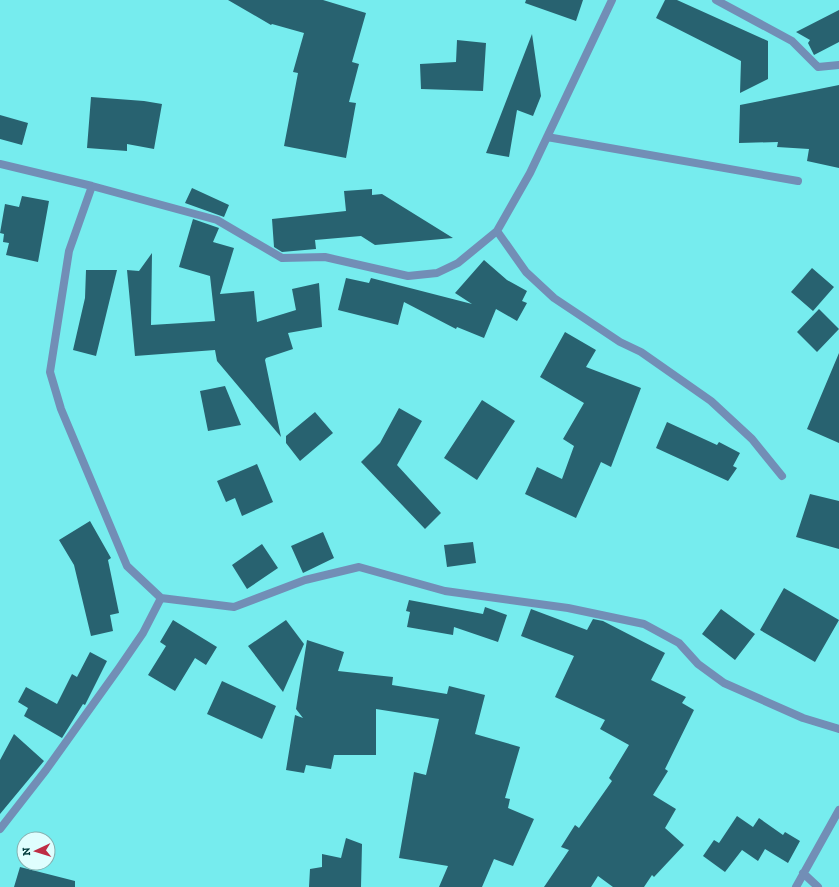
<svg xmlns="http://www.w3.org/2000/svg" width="839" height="887" viewBox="0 0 839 887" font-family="'Zilla Slab',serif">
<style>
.building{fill:#286270}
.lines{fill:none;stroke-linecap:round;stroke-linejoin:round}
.street{stroke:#728eb6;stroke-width:8}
</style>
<rect width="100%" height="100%" fill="#76ecee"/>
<path class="building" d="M228,0h95l43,13 -14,49 7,2 -10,38 7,1 -10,55 -62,-12 14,-73 -5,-1 11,-39 -32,-9 -1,1z
M526,0h57l-7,21 -51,-18z
M665,0h12l91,41v38l-28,14 1,-32 -85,-43z
M839,10v32l-25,13 -6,-12 2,-3 -14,-8z
M532,34l9,62 -8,20 -16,-6 -8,47 -23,-4z
M457,40l29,3 -3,48 -62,-2 -1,-25 36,-2z
M839,85v83l-32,-7 2,-12 -32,-2 1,-5 -39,1 1,-38z
M91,97l53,4 18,3 -8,45 -27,-5v7l-40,-3z
M0,115l28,8 -6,22 -22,-6z
M192,188l37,17 -5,12 -39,-14z
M372,189v6l10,-1 71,44 -78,7 -14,-9 -46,4 1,9 -34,3 -8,-5 -2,-28 74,-8 -2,-20z
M22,196l27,5 -11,61 -32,-7 3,-12 -6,-1 1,-8 -4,-1 5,-29 14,3z
M193,219l26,9 -6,14 21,6 -14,46 34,-3 3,31 39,-12 -4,-21 27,-6 3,44 -34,6 5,16 -27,9 -1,2 16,77 -64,-76 -2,-11 -80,6 -8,-86 12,1 13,-18 -1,72 64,-4 -5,-45 -31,-9z
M484,260l23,20 20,11 -5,10 5,2 -10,18 -21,-12 -12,29 -27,-11 -1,2 -52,-27 -6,23 -60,-15 8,-32 23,5 2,-5 101,26 -17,-11z
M812,268l22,19 -21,24 -22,-19z
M86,270h31l-21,86 -23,-6 12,-52z
M819,309l20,20 -22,23 -20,-20z
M565,332l31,18 -10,17 55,21 -30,79 -10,-5 -25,56 -51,-24 12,-27 25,12 12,-33 -11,-7 21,-36 -44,-26z
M839,353v90l-32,-14z
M225,386l16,39 -33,6 -8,-40z
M482,400l33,21 -38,59 -33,-22z
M399,408l23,13 -25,44 44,48 -16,16 -64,-67 19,-19z
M315,412l18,21 -33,28 -14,-18v-7z
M667,422l50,23 2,-3 21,11 -7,13 4,2 -9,13 -72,-33z
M257,464l16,38 -31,14 -7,-18 -9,4 -9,-21z
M810,494l29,7v48l-43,-12z
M90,521l21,37 -3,2 11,53 -9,2 3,16 -22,5 -17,-71 -15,-25z
M323,532l11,26 -31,15 -12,-27z
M473,542l3,21 -29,4 -3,-22z
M262,544l16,24 -31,21 -15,-24z
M784,588l55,32 -24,42 -55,-32z
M409,600l74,14 2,-7 22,8 -9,27 -44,-15 -1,8 -46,-8 3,-15 -4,-1z
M531,609l56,21 6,-11 10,2 62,32 -14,27 35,17 -4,6 12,7 -29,59 3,2 -15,24 23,14 -11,19 19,17 -30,32 -2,-2 -8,12h-31l-15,-11 -7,11h-47l25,-37 -8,-3 14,-22 4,3 33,-47 -3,-3 20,-33 -29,-16 5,-9 -50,-23 19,-41 -53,-20z
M721,609l34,25 -20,26 -33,-26z
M173,620l44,27 -11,18 -11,-7 -20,33 -27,-16 18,-29 -6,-4z
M286,620l18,24 -21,48 -35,-46z
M307,640l37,12 -6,19 55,6 -1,8 55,9 2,-8 36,9 -10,39 45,13 -15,51 5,1 -2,9 26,11 -21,47 -19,-7 -12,28h-43l9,-21 -49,-8 15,-86 12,3 13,-56 -63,-10v46h-42l-3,14 -25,-4 -2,8 -18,-3 9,-55 8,3 -7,-9z
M90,652l17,9 -22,44 -2,-1 -21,34 -38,-22 4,-8 -10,-6 8,-15 31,17 15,-30 5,3z
M222,681l54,25 -14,33 -55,-25z
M14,734l30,27 -44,53v-54z
M737,816l16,11 6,-9 24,17 2,-3 15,9 -12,22 -23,-14 -7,12 -16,-11 -17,22 -22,-16 11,-16 5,3z
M346,838l16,6 -1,43h-52l1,-18 12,-2v-13l19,4z
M20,867l55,14v6h-61z"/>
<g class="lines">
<path class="street" d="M716,0l76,41 26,26 21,-2
M547,137l251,44
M0,164l92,22 125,34 65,38 43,-1 83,19 29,-3 21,-10 39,-32 33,-58 82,-173
M92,186l-23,65 -19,121 11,37 66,157 34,32 73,9 71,-27 54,-13 86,24 123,17 76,16 35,19 19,21 26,19 79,35 36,11
M497,231l29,41 28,26 66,44 21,10 70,49 41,38 30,37
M0,829l46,-59 73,-102 24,-35 18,-35
M803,873l15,14
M796,887l43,-77"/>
</g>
<g transform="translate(36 851) rotate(266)"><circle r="19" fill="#dffefe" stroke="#86b0b0"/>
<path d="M0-3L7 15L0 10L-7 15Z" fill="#be2d45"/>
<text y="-6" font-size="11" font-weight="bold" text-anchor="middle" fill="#013b3c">N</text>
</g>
</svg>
